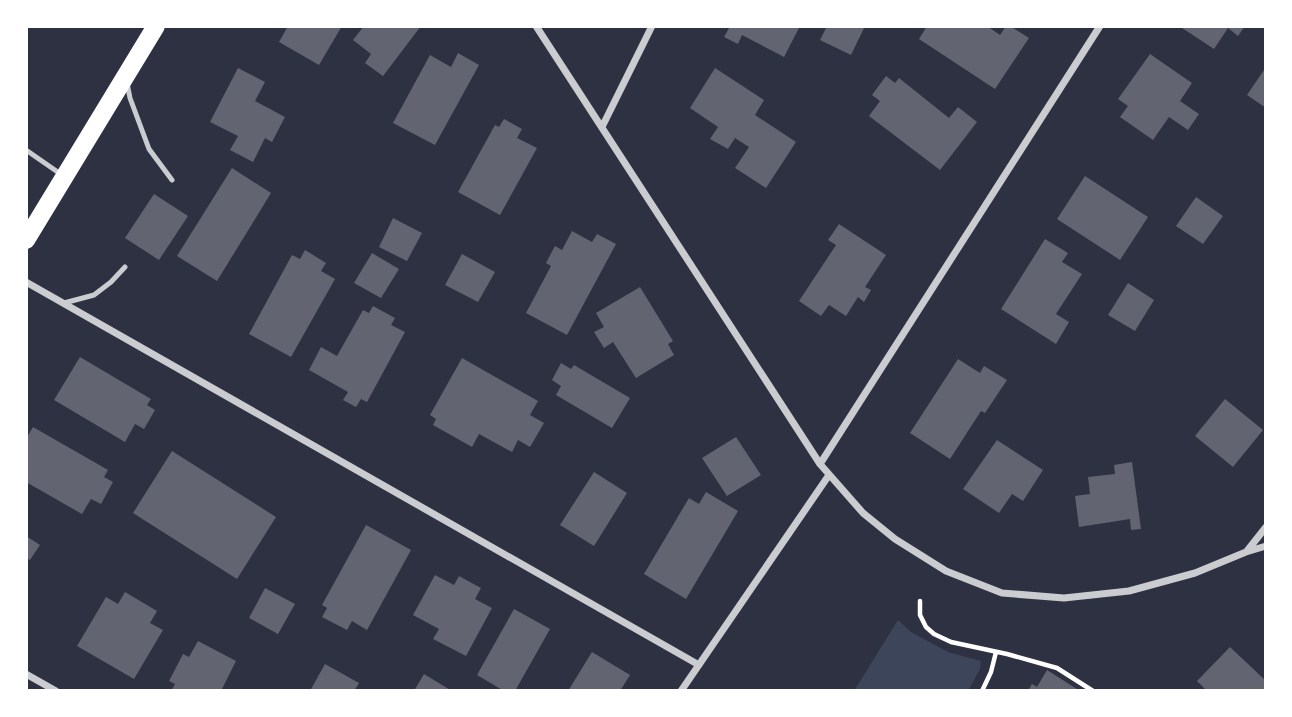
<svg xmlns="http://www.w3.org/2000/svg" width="1292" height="717" viewBox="0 0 1292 717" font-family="Figtree,sans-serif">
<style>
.green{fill:#3c4559}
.building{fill:#626471}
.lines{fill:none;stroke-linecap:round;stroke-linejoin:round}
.path{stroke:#fff;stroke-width:4.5}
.service{stroke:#caccd0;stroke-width:5}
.minor{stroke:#caccd0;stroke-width:7}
.primary{stroke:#fff;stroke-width:18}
</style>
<rect width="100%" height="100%" fill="#2d3142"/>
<path class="green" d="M898,620l13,12 37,20 33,9 -1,8 -12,22h-114z"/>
<path class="building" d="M288,26h54l-23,39 -40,-23z
M364,26h57l-38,50 -18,-13 6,-9 -18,-14z
M725,26h75l-16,31 -42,-22 -4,9 -14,-7 5,-9z
M827,26h38l-14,29 -31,-15z
M927,26h60l13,9 6,-9h4l19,12 -34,51 -76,-50z
M1179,26h66l-7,10 -10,-8 -14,21z
M458,53l21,12 -44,80 -42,-22 37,-68 21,12z
M1150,54l42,29 -12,18 19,13 -11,16 -19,-13 -16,23 -33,-23 8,-11 -10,-7z
M1266,67v41l-19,-13z
M238,68l27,14 -10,19 30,16 -13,25 -7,-4 -12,24 -23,-12 8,-14 -28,-14z
M715,68l49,32 -9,15 41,27 -30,46 -31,-20 14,-21 -14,-9 -7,11 -18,-10 8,-12 -28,-19z
M886,76l9,7 4,-5 50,40 9,-11 19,15 -37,48 -71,-54 11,-15 -8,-6z
M504,119l18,10 -5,9 20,10 -37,67 -42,-23 37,-67 4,2z
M232,168l39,25 -54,88 -40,-25z
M1085,176l63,41 -28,43 -63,-41z
M154,194l34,22 -29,44 -34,-22z
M1196,197l27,19 -20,28 -27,-18z
M393,218l29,15 -15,28 -28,-14z
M839,224l47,31 -21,32 6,3 -7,12 -6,-5 -12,19 -17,-11 -8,11 -22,-15 37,-56 -8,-5z
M572,231l20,11 5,-8 19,10 -49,91 -41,-22 25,-47 -5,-3 9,-17 7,4z
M1045,239l23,14 -6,9 20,12 -26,40 13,8 -13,22 -55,-35z
M305,250l21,13 -5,8 14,8 -44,78 -42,-23 43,-79 8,4z
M372,253l27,16 -18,29 -27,-15z
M462,254l33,18 -17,30 -33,-17z
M1128,283l26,17 -19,31 -27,-16z
M640,287l33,54 -5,3 6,11 -38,23 -23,-36 -9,6 -10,-16 10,-5 -8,-14z
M373,306l22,12 -4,7 14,7 -38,70 -6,-3 -5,8 -13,-7 5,-8 -39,-22 12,-23 16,9 26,-46 6,3z
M80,357l71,42 -4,6 8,5 -11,19 -9,-5 -10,18 -71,-42z
M462,358l76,43 -8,14 14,8 -14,24 -12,-7 -6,12 -33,-18 -7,13 -39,-22 3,-6 -6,-4z
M958,359l22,14 4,-7 23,14 -22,33 -4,-2 -31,48 -40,-26z
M561,363l10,6 3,-4 56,33 -18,30 -56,-33 5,-9 -9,-6z
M1225,399l38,31 -30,37 -38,-31z
M33,427l75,43 -4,7 9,5 -12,22 -10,-5 -9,15 -56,-32v-43z
M736,437l25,38 -34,21 -25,-38z
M997,440l46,30 -20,31 -11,-7 -13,19 -36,-24z
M172,451l104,66 -39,62 -104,-66z
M1132,462l9,67 -10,1 -1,-11 -51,8 -4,-31 15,-2 -2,-17 27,-3 -1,-9z
M594,472l33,21 -33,53 -34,-21z
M706,492l32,19 -52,88 -42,-25 45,-76 10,6z
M366,525l45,25 -44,80 -15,-9 -5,9 -25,-13 5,-9 -5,-3z
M26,536l14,9 -10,15 -4,-2z
M435,575l19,10 5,-9 22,12 -6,11 17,9 -26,48 -33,-17 6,-10 -26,-14z
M265,588l30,16 -17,30 -29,-16z
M125,592l32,19 -7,12 13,7 -29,49 -57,-33 29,-49 12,7z
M514,609l36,20 -35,62h-11l-27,-16z
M198,641l38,20 -15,30h-50l4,-7 -6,-3 14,-27 6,3z
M1230,647l36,34v10h-59l-10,-10z
M592,652l38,23 -10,16h-52z
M325,664l34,19 -5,8h-44z
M1047,670l33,21h-52l4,-7 5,3z
M424,674l28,17h-38z"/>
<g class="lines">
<path class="path" d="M920,601v14l6,12 8,7 17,8 56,12 50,14 36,23
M982,691l9,-19 5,-20"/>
<path class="service" d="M127,83l3,15 19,51 23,31
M26,150l36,25
M64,303l30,-8 17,-13 14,-15"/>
<path class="minor" d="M536,26l284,438 43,49 32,26 51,32 56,22 62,5 65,-7 66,-18 51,-21 20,-6
M602,127l50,-101
M26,282l673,383
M820,464l280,-438
M1247,551l19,-24
M26,674l30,17
M681,691l148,-216"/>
<path class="primary" d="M26,240l130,-214"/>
</g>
<rect width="1292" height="717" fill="none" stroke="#ffffff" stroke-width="56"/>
</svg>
